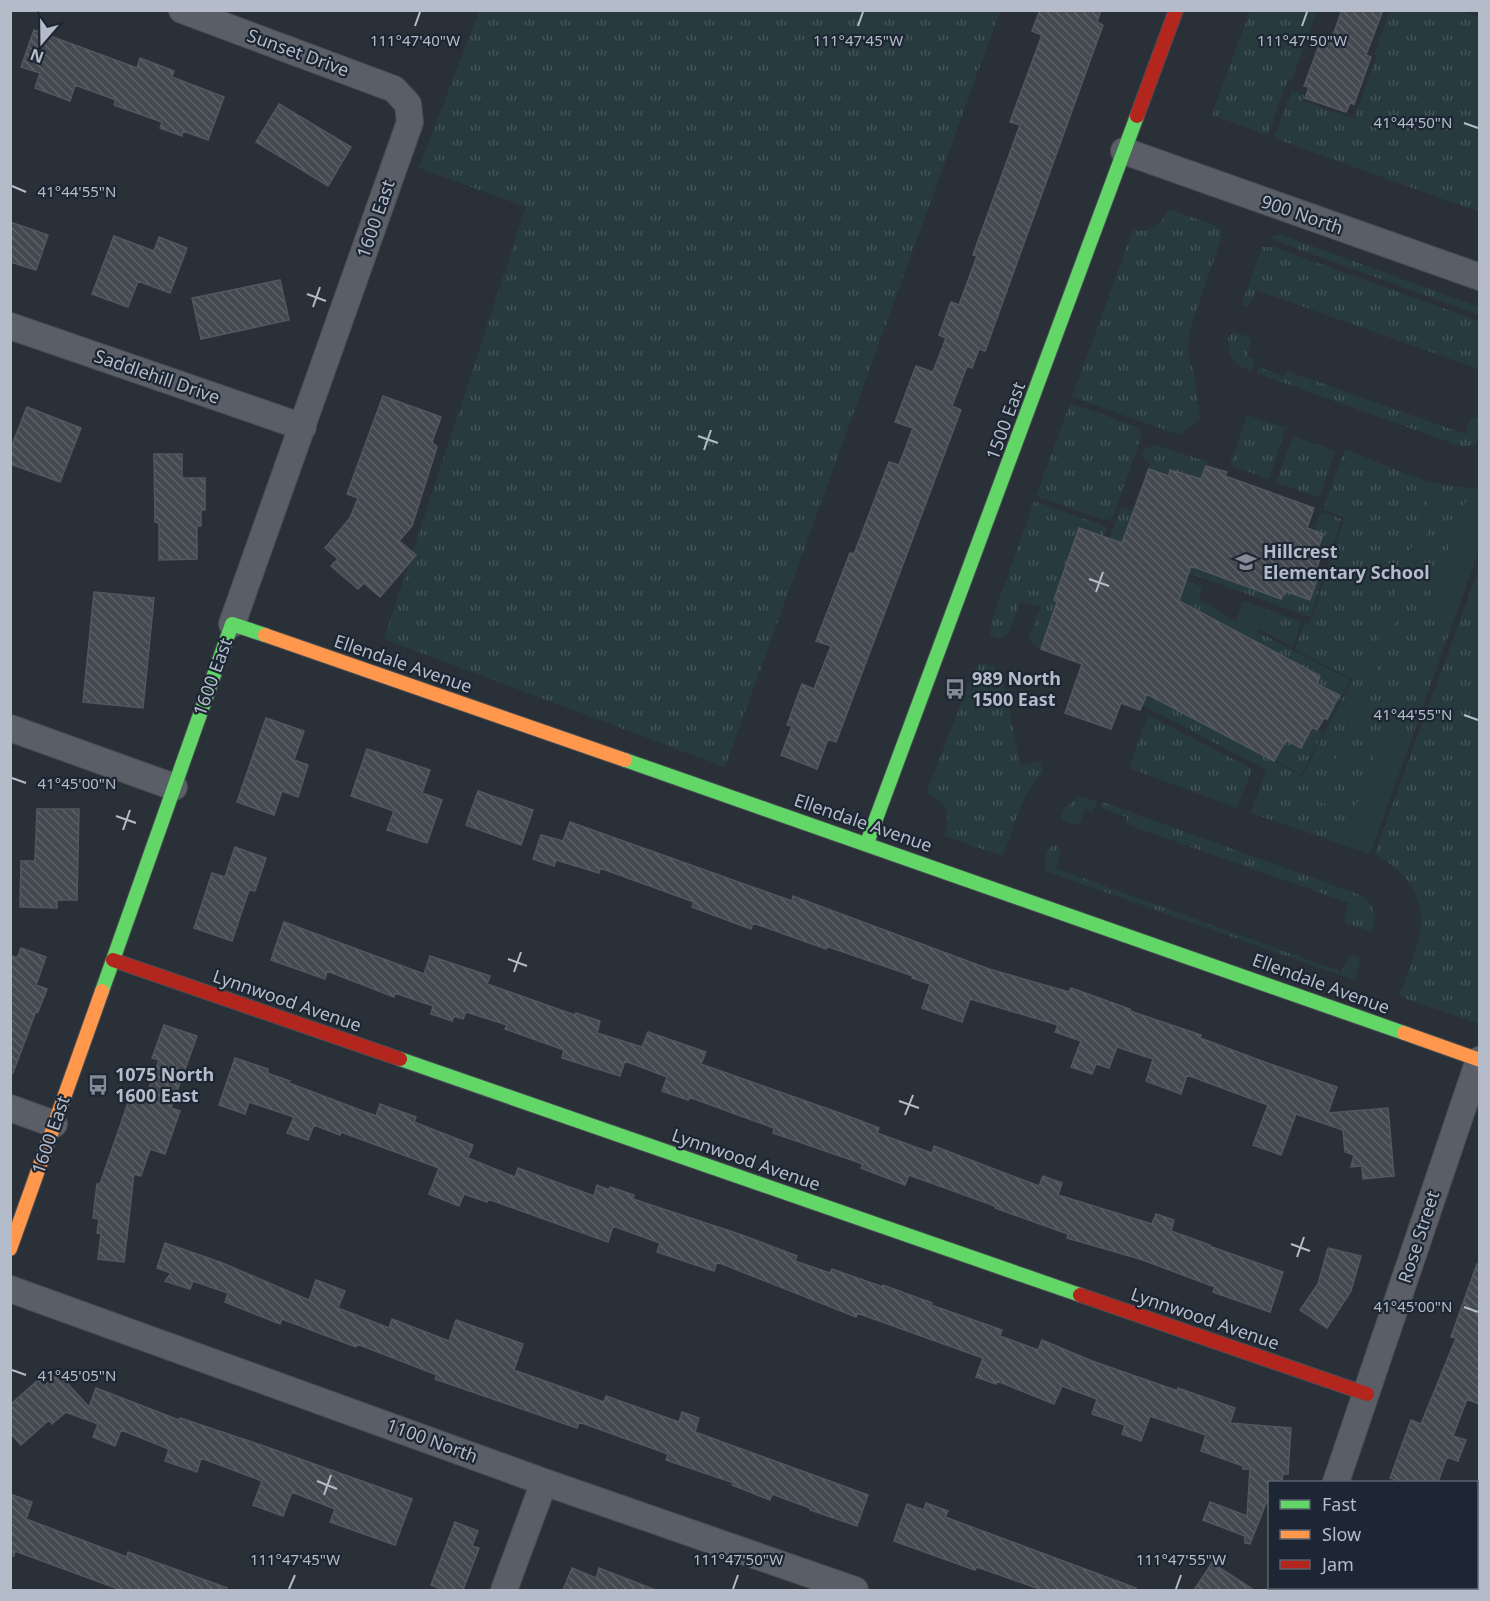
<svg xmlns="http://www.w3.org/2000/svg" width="1490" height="1601" viewBox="0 0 1490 1601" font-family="'Noto Sans',sans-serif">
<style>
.grass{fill:url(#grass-tufts)}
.garden{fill:#273a3e}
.building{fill:url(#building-back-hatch);stroke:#52575f;stroke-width:1.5}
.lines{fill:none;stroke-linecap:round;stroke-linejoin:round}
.street-casing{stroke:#484c53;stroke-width:28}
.fast-casing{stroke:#484c53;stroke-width:16}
.slow-casing{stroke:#484c53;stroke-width:16}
.jam-casing{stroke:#484c53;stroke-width:16}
.street{stroke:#5a5e66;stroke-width:26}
.fast{stroke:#63d668;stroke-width:14}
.slow{stroke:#ff974d;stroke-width:14}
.jam{stroke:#b3261e;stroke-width:14}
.ticks{fill:none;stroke:#b4bcc9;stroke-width:2}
.labels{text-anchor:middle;stroke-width:4.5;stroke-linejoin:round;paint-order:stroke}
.street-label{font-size:18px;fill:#b4bcc9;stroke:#1d2633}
.poi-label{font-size:18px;font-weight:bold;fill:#b4bcc9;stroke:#1d2633;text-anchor:start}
.ticks-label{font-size:15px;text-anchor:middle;fill:#b4bcc9;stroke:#1d2633;stroke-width:4.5;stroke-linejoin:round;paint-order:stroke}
</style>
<defs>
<pattern id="grass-tufts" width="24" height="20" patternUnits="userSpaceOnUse" patternTransform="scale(1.5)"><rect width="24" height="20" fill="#273a3e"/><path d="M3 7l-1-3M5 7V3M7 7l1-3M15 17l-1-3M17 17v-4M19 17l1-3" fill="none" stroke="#445559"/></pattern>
<pattern id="building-back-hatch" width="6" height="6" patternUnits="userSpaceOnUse" patternTransform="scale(1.5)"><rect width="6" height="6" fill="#444950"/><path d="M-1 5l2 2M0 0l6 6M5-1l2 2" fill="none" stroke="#5d6168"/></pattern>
</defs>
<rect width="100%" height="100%" fill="#2a3038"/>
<path class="grass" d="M479,11h521l-275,756 -341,-128 142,-432 -107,-39z
M1250,11h67l-25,69 -4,-1 -20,56 -56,-20z
M1390,11h71l18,6v195l-205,-74 18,-47 12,4 -1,6 51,18 23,-63 -3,-1z
M1169,209l47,17 4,4 2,6 -31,90 -3,18 1,15 5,14 6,45 -20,17 -108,-38 61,-167c18,3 28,-5 36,-21z
M1275,235h7l197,72v8l-203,-74 -5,-4z
M1262,247h11l206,74v48l-223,-79 -7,16h-6l-1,-3z
M1233,332l16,5 2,5 -4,14 8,3 -4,12c-18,-6 -23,-14 -23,-33z
M1259,367l26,10 2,-6 178,63 5,-14 5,-3 4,1v24l-6,4h-13l-203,-73z
M1070,403l64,23 8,8 -29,83 -3,2 -6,1 -68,-24z
M1247,415l39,13 -17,51 -39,-14z
M1293,436l42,15 -16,46 -43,-14z
M1156,445l52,17 -7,17 -30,-9 -2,6 -20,-7 -27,74 -12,-5 11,-31 11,4 18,-49 -7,-3v-8l3,-3z
M1345,449c39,15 93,43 134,38v63l-109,304 -119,-41 15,-43 -124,-65 5,-11 155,82 51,-97 -58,-30 9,-26 6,1 35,-107 -22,-7z
M1034,501l73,26 -4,9 -24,-8 -25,72 14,6 -18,15 -9,28 -11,-8v-6l10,-28 -19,-6 -13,33 -8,5 -10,-4 1,-12z
M1321,512l21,7 -14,42 -13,-4 -1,-26z
M1192,566l89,33 4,-8 24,9 10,-27 5,2 -14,42 -121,-44z
M1479,568v456l-80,-28c23,-62 43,-99 -24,-143z
M1186,581l17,6 -4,13 37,21v3l22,8 92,48 -22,42 -5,-3h4l12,-23 -22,-12 3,-8 -141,-75z
M1266,609l35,13 -8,25 -34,-18z
M981,663l11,3 10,7 18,92 21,-4 2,11c-22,22 -29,55 -40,84l-59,-20c8,-25 4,-30 -18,-43l47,-120z
M1148,715l104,54 -15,39 -108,-40z
M1312,727l11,6 -22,41 -26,-14 11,-20 14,8z
M1083,797l14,4 -4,11 -8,-3 -6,15 -6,1 -11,-5v-9l14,-12z
M1103,802l257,93c13,7 19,23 11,36l-24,-7 -3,-6 5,-15 -223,-79 1,-7 -26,-9z
M1056,845l5,7 -6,16 287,104 6,-13 5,-4 5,2 2,7 -6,16 -309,-109c0,-10 -1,-23 11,-26z"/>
<path class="garden" d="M1432,490l9,3 -112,312 -9,-3z
M1470,490l9,3v57l-26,73 -28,-11z
M1243,601l23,8 -8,23 -23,-8z
M1384,730l27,10 -41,114 -28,-9z"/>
<path class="building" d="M1040,10h61l-4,12 6,3 -118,326 -6,-2 -7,19 -5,-2 -15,40 9,4 -125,332 -8,-3 -11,30 -36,-14 11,-29 -5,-1 15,-41 12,5 17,-43 -15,-5 34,-88 4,1 35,-92 10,3 14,-37 -18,-6 21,-56 17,6 13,-34 -7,-3 12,-33 8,3 18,-49 -4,-1 47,-130 -10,-3 32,-87 -10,-4z
M1342,10h41l-17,45 5,2 -17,47 -4,-1 -4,9 -41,-14 4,-11 -5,-1 17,-46 9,4z
M34,30l103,38 3,-10 34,13 -2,6 52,20 -16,43 -25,-9 -1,5 -22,-8 2,-6 -48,-17 2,-5 -41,-15 -5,16 -35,-13 5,-15 -19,-6z
M279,104l72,43 -23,39 -72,-44z
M10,222l38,13 -12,35 -26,-8z
M114,236l40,15 5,-14 28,11 -17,45 -32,-12 -10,26 -36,-13z
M280,280l9,40 -88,19 -9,-41z
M383,396l58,21 -9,25 5,5 -25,79 -13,15 17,14 -36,42 -16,-14 -6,6 -27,-23 7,-7 -13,-11 25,-30 8,-20 -11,-4z
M27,407l54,21 -21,54 -50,-18v-14z
M154,454h28v24h23v32h-4v16h-4v33l-38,1v-37l-4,-1z
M1206,466l21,6 -2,4 89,32 -7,20 16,6 -8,23 5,1 -4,13 3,2 -9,27 -25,-9 -4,8 -90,-33 -12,35 141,75 -3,8 22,11 -12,24 -3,-1 -7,12 -5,-3 -11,21 -15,-8 -12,21 -127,-67 -7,16 -19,-7 -10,26 -46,-16 17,-49 -41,-15 16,-47 -3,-2 25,-72 43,15 27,-74 20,7 1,-6 31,9z
M94,592l60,6 -11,110 -60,-6z
M266,718l38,13 -10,29 14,5 -10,32 -16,-6 -8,24 -37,-13z
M367,749l63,21 -8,23 20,7 -15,43 -40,-13 7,-19 -43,-15z
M478,791l55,19 -12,35 -55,-20z
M37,809h42l-2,91h-20v8l-37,-1 1,-46h14z
M570,822l222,79 1,-5 196,73 80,23 2,-4 59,21v2l71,24 -1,3 70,26 67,23 -9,26 60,-5 6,68 -31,3 -1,-13 -11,1 3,-12 -9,-3 -2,-22 -47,-16 -15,41 -28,-10 15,-40 -81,-30 -6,19 -35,-13 7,-22 -36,-12 -8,21 -13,-4 -4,10 -21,-7 10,-26 -26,-9 3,-7 -88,-26 -8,23 -40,-14 8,-24 -18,-6 1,-2 -87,-30v3l-73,-26 -2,6 -59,-22 2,-5 -94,-34 -1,5 -43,-13 -2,6 -21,-7 8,-24 22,6z
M235,847l31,11 -11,33 -6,-1 -17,51 -38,-13 18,-55 13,4z
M284,922l140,52 6,-18 60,20 -3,8 88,31 1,-2 24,8 -3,12 45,14 6,-15 58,20 -5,12 147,52 31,12 -2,5 55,20 2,-7 105,40 4,-10 19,7 -4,12 94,29 4,-10 18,6 -3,11 39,14 -1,1 74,26 -13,40 -57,-20 2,-5 -75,-28 -73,-21 1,-4 -73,-26v-2l-86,-31 -4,10 -44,-17 2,-4 -90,-31 1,-5 -85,-31 -1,3 -26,-9 5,-14 -42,-16 -5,15 -58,-18 2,-8 -59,-21 2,-4 -41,-13 -3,7 -9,-3 -2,5 -21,-7 2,-8 -38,-13 -1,4 -67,-26 -2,8 -54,-19z
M21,948l25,9 -10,28 11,4 -9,23 -2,-1 -23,62 -3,-1v-117l7,3z
M164,1025l33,11 -26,72 9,3 -15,43 -15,-5 -9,27 -7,-2 -10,88 -26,-3 3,-25 -4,-1 2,-14 -6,-1 4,-34h3l31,-90 14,5 14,-39 -7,-2z
M235,1058l33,11 -1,4 23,8 -1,2 87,33 4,-12 36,13 -2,5 59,23 -5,13 47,19 3,-9 76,28 3,-11 12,5 1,-3 24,8 -1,4 109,36 55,21 -2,5 35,12 2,-4 51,18v-2l49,18 -1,2 71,25 -2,6 38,14 4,-10 50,21 86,30v-3l57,20 -5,15 61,5 -3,46h-5l-1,8h-13v21h-3l-16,41 -5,-1v-7l-42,-16 7,-18 37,14 3,-47h-7v-3l-42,-15 5,-16 -56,-19 -9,25 -19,-7 3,-9 -33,-11 5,-15 -35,-13 -8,18 -57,-23 -1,3 -20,-7 7,-19 -126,-45 -1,4 -139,-55 -3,9 -57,-19 3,-9 -47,-17 -5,16 -120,-43 -1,3 -23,-8 -5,12 -30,-12 10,-26 -98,-36 -1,3 -26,-10 -6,15 -21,-7 7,-16 -45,-15 -4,12 -26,-9z
M165,1243l55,19 89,38 7,-20 29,11 -7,17 51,20 3,-9 57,22 7,-21 67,24 -9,26 90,32 2,-6 73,26 3,-10 17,6 -4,14 173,63 -11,31 -47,-16v-2l-38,-14 -2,6 -38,-15 2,-2 -68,-23 2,-6 -89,-32 -2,6 -142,-49 2,-4 -80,-31 -1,3 -74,-28 -2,5 -55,-22 3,-9 -35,-12 -3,8 -25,-8 6,-8 -14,-5z
M1328,1248l33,8 -10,35 -24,37 -27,-18 18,-26z
M1477,1264h2v140l-12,-5 -14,37 13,4 -8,21 -11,-4 -9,25h-37l-11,-4 21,-58 10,4 35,-86 -5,-1z
M58,1373l31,34 7,-19 83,32 1,-2 81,27 151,54 -17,46 -65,-23 5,-13 -43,-17 -9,24 -30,-11 9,-24 -61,-23 -4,14 -32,-11 4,-12 -48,-19 -6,16 -22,-9 5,-13 -32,-12 -14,12 -3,-4 -28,25 -11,-12v-28l28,-25 6,6z
M10,1494l22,8 -6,17 101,38 1,-5 99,36 -1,2h-105l-106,-39 -1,5 -4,-1z
M926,1503l22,8 -3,6 191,71v2h-94l-65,-23 -2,3 -81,-29 13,-37 17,6z
M455,1522l23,9 -6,15 7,2 -16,42h-19l-13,-5z
M1212,1563l42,27h-60z
M572,1568l24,10 3,-10 54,21v1h-90z"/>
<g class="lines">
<g class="street-casing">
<path id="street" d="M182,10l212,79 14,15 2,18 -178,502
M1124,151l356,126
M10,326l293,101
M10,728l164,59
M10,1108l44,16
M10,1289l534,193 311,108
M1336,1482l143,-422
M504,1590l40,-108
M1299,1590l1,-2"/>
</g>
<g class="fast-casing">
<path id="fast" d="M625,760l779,273
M867,843l270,-727
M102,991l130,-367 33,11
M400,1059l680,236"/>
</g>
<g class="slow-casing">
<path id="slow" d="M265,635l360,125
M1404,1033l76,27
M10,1249l92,-258"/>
</g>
<g class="jam-casing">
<path id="jam" d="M1137,116l39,-106
M113,960l287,99
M1080,1295l287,99"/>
</g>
<use href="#street" class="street"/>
<use href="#fast" class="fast"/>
<use href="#slow" class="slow"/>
<use href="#jam" class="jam"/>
</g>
<path class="ticks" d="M415,26l5,-14M858,26l5,-14M1302,26l5,-14M1464,123l14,5M12,186l14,6M307,294l19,7M313,307l7,-20M698,436l20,7M704,450l7,-20M1089,579l20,7M1096,592l7,-20M1464,715l14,5M12,778l14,5M116,816l20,7M123,830l7,-20M508,959l19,7M514,972l7,-20M899,1101l20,7M905,1115l8,-20M1291,1244l19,7M1297,1257l7,-20M1464,1307l14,5M12,1370l14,5M317,1481l20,8M324,1495l7,-20M289,1589l6,-14M733,1589l5,-14M1176,1589l5,-14"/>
<defs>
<g id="school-bare" transform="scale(1.62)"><path d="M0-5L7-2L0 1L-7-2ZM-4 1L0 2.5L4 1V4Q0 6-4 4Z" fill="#848b96" stroke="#1d2633" stroke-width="2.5" paint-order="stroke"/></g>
<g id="bus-bare" transform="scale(1.62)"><path d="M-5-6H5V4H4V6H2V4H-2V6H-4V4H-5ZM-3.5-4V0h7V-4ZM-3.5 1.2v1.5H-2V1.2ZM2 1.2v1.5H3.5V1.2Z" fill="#848b96" stroke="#1d2633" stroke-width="2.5" paint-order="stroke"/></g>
</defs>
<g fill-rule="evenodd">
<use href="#school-bare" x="1246" y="562"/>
<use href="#bus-bare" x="955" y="689"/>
<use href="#bus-bare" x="98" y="1085"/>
</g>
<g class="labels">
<g class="street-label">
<text transform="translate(298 53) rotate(20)" y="6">Sunset Drive</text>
<text transform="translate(1302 215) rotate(19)" y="6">900 North</text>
<text transform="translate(376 219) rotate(-71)" y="6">1600 East</text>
<text transform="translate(157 377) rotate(19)" y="6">Saddlehill Drive</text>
<text transform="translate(1006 421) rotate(-70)" y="6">1500 East</text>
<text transform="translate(403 664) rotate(19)" y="6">Ellendale Avenue</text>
<text transform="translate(213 677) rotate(-70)" y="6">1600 East</text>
<text transform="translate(863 823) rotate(19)" y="6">Ellendale Avenue</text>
<text transform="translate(1321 984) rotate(20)" y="6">Ellendale Avenue</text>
<text transform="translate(287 1001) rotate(19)" y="6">Lynnwood Avenue</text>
<text transform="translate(51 1135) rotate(-71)" y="6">1600 East</text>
<text transform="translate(746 1160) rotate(19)" y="6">Lynnwood Avenue</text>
<text transform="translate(1419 1237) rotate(-72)" y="6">Rose Street</text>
<text transform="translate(1205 1319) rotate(19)" y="6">Lynnwood Avenue</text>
<text transform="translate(432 1441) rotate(20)" y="6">1100 North</text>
</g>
<g class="poi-label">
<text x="1263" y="558">Hillcrest<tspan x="1263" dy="21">Elementary School</tspan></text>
<text x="972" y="685">989 North<tspan x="972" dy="21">1500 East</tspan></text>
<text x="115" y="1081">1075 North<tspan x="115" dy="21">1600 East</tspan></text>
</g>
</g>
<g class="ticks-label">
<text x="415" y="46">111°47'40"W</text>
<text x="858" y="46">111°47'45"W</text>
<text x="1302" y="46">111°47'50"W</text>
<text x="1413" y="128">41°44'50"N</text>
<text x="77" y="197">41°44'55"N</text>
<text x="1413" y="720">41°44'55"N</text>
<text x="77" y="789">41°45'00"N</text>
<text x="1413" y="1312">41°45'00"N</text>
<text x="77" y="1381">41°45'05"N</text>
<text x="295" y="1565">111°47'45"W</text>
<text x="738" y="1565">111°47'50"W</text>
<text x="1181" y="1565">111°47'55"W</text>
</g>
<rect width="1490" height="1601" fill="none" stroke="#b4bcc9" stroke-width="24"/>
<rect x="1268" y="1481" width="210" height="108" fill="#1d2633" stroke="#59626f" stroke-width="1.5"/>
<rect x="1280" y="1500" width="30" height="9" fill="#63d668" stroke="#59626f" stroke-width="1.5"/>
<text x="1322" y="1511" font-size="18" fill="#b4bcc9">Fast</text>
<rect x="1280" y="1530" width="30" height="9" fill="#ff974d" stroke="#59626f" stroke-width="1.5"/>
<text x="1322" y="1541" font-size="18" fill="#b4bcc9">Slow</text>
<rect x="1280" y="1560" width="30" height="9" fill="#b3261e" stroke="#59626f" stroke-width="1.5"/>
<text x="1322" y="1571" font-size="18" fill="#b4bcc9">Jam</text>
<g transform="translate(42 42) rotate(200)" stroke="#1d2633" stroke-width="4.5" paint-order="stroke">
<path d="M0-4.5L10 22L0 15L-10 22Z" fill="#b4bcc9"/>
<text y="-9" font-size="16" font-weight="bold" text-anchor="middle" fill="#b4bcc9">N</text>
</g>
</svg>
